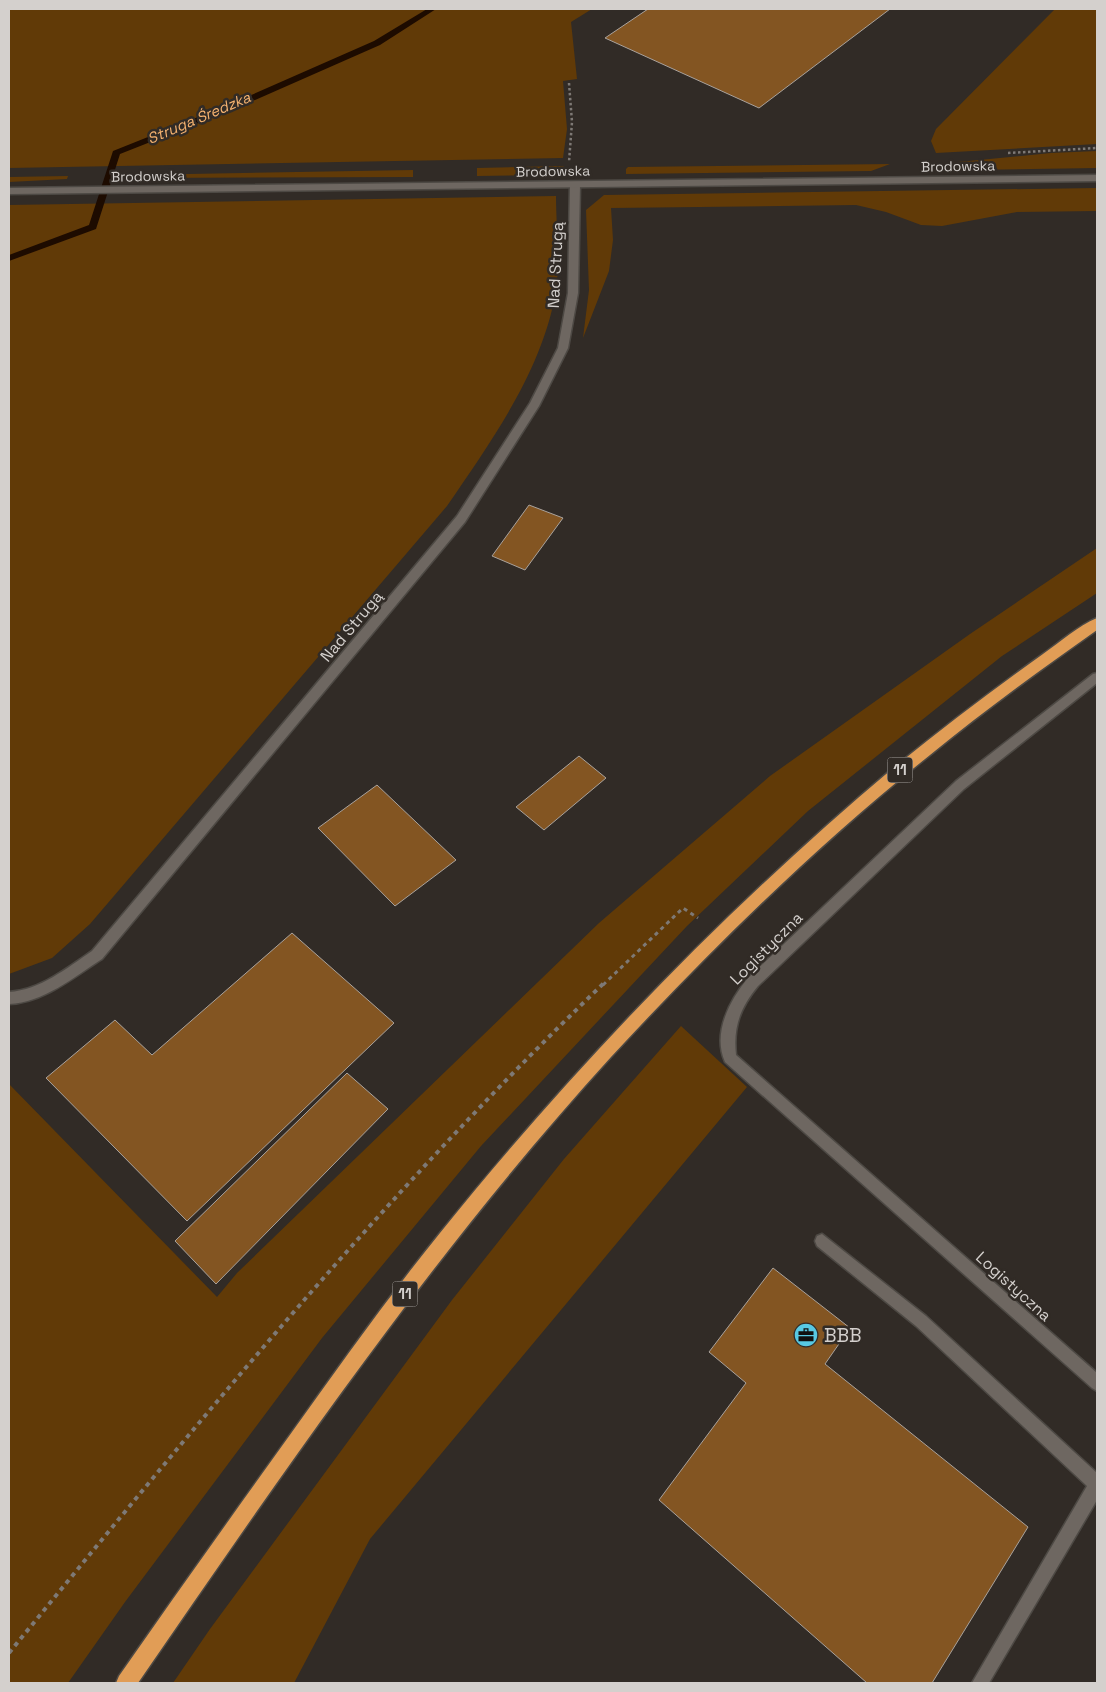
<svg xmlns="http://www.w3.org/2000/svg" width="1106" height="1692" viewBox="0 0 1106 1692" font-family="'Space Grotesk',sans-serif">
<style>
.green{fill:#613a07}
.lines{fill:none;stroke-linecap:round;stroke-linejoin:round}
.stream{fill:#1d0b00;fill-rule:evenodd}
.building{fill:#835522;stroke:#a9a29c}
.lane-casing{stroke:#4d4944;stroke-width:3}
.street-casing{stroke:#4d4944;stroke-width:3}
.secondary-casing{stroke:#4d4944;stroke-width:3}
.highway-casing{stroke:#4d4944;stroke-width:3}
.path-far2{stroke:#7e7975;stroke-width:2.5;stroke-dasharray:2.5 2.5;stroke-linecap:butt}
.path-far1{stroke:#7e7975;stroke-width:3;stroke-dasharray:4 4;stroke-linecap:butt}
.path{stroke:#7e7975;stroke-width:4;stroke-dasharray:4.5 4.5;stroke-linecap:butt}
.lane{fill:#6e6761;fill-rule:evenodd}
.street{fill:#6e6761;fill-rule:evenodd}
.secondary{fill:#6e6761;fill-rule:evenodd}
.highway{fill:#e19d56;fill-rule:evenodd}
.labels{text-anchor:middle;stroke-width:5;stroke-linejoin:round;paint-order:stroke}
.far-street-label{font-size:14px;fill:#d4d0cd;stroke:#312b26}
.far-water-label{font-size:15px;font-style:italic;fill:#f6b370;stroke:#312b26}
.shield{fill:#312b26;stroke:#a39e9b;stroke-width:1}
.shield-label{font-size:15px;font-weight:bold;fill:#d4d0cd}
.street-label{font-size:16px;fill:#d4d0cd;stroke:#312b26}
.near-poi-label{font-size:19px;fill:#d4d0cd;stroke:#312b26;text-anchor:start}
</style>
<rect width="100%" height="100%" fill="#312b26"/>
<path class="green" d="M9,9h583l-21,13 6,57 -14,2 4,48 -4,29 -554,10z
M1055,9h42v135l-161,9 -5,-12 5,-12z
M1097,151v17l-127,2 -22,-7 103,-10z
M890,164l-19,7 -245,3v-5l2,-2z
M564,166l-6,6 -10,3 -71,1v-8z
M413,170v7l-278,1v-3z
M68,176l-1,3 -58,3v-5z
M1097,188v23l-80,1 -75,14 -21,-1 -35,-13 -30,-7 -245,3 2,32 -4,31 -26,67 6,-48 -3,-80 18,-15z
M556,196c0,27 4,68 0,94 -13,80 -64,150 -109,216l-357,418 -38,34 -43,16v-769z
M1097,548v45l-95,63 -194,155 -121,115 -206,220 -159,192 -197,264 -57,81h-59v-599l208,213 20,-24 362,-350 171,-147 200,-142z
M681,1026l66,61 -377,452 -76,144h-121l37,-54 242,-329 112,-141z"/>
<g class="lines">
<path class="stream" d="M427,9h9l-56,36 -141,62 -119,47 -24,75 -87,32v-6l80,-30 24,-74 120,-48 141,-62z"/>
</g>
<path class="building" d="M648,9h242l-131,99 -154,-70z
M529,505l34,13 -38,52 -33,-14z
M579,756l27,22 -62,52 -28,-23z
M377,785l79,75 -61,46 -77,-78z
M292,933l102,90 -207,198 -141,-143 69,-58 37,35z
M347,1073l41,36 -172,175 -41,-43z
M773,1268l77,60 -25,36 203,163 -96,156h-65l-208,-183 87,-117 -37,-31z"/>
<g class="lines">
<g class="lane-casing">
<path id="lane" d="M822,1234l104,82 171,157v27l-108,183h-17l115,-197 -171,-160 -99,-80 -2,-5 2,-5z"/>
</g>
<g class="street-casing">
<path id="street" d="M575,182l5,3 -2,108 -10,55 -29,58 -74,116 -363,437c-28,18 -59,44 -93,45v-12c31,-2 58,-24 83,-41l365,-435 73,-113 28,-55 10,-55 2,-108z
M1097,673v10l-133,106 -206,197c-18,22 -25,41 -22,69l361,318v18l-5,-3 -367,-326c-13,-29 5,-62 23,-84l208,-197 137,-107z"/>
</g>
<g class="secondary-casing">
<path id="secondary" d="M1097,175v6l-1088,13v-6z"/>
</g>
<g class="highway-casing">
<path id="highway" d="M1097,618v12c-57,40 -113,81 -167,125 -114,91 -220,195 -319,302 -176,193 -325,411 -473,626h-22l3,-7c57,-82 115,-163 173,-244 48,-67 96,-135 148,-199 136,-169 286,-324 452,-464 49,-40 99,-78 151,-115 17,-12 35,-28 54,-36z"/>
</g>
<path class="path-far2" d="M569,83l3,39 -3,40
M1008,153l89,-5"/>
<path class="path-far1" d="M603,985l80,-77 15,10"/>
<path class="path" d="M9,1653c189,-231 379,-463 595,-670"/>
<use href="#lane" class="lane"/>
<use href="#street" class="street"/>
<use href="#secondary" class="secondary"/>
<use href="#highway" class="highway"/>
</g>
<defs>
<g id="office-disc" transform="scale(1.25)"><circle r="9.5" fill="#58c9e3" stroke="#312b26"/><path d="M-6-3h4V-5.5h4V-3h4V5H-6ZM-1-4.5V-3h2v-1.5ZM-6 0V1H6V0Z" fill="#111"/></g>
</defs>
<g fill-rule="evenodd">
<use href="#office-disc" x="806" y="1335"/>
</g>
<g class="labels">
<g class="far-street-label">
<text transform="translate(958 166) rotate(-1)" y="5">Brodowska</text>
<text transform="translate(553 171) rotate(-1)" y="5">Brodowska</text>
<text transform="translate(148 176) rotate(-1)" y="5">Brodowska</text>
</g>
<g class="far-water-label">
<text transform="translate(199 118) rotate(-23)" y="5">Struga Średzka</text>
</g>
<g class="shield">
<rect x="887.5" y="757.5" width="25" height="25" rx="4"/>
<rect x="392.5" y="1281.5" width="25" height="25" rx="4"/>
</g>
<g class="shield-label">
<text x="900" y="775">11</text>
<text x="405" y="1299">11</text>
</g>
<g class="street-label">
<text transform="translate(555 265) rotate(-87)" y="6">Nad Strugą</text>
<text transform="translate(351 626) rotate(-50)" y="6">Nad Strugą</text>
<text transform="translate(766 948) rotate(-45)" y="6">Logistyczna</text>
<text transform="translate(1014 1286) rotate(42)" y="6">Logistyczna</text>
</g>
<g class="near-poi-label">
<text x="824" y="1342">BBB</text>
</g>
</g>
<rect width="1106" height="1692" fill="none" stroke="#d4d0cd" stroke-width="20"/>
</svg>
